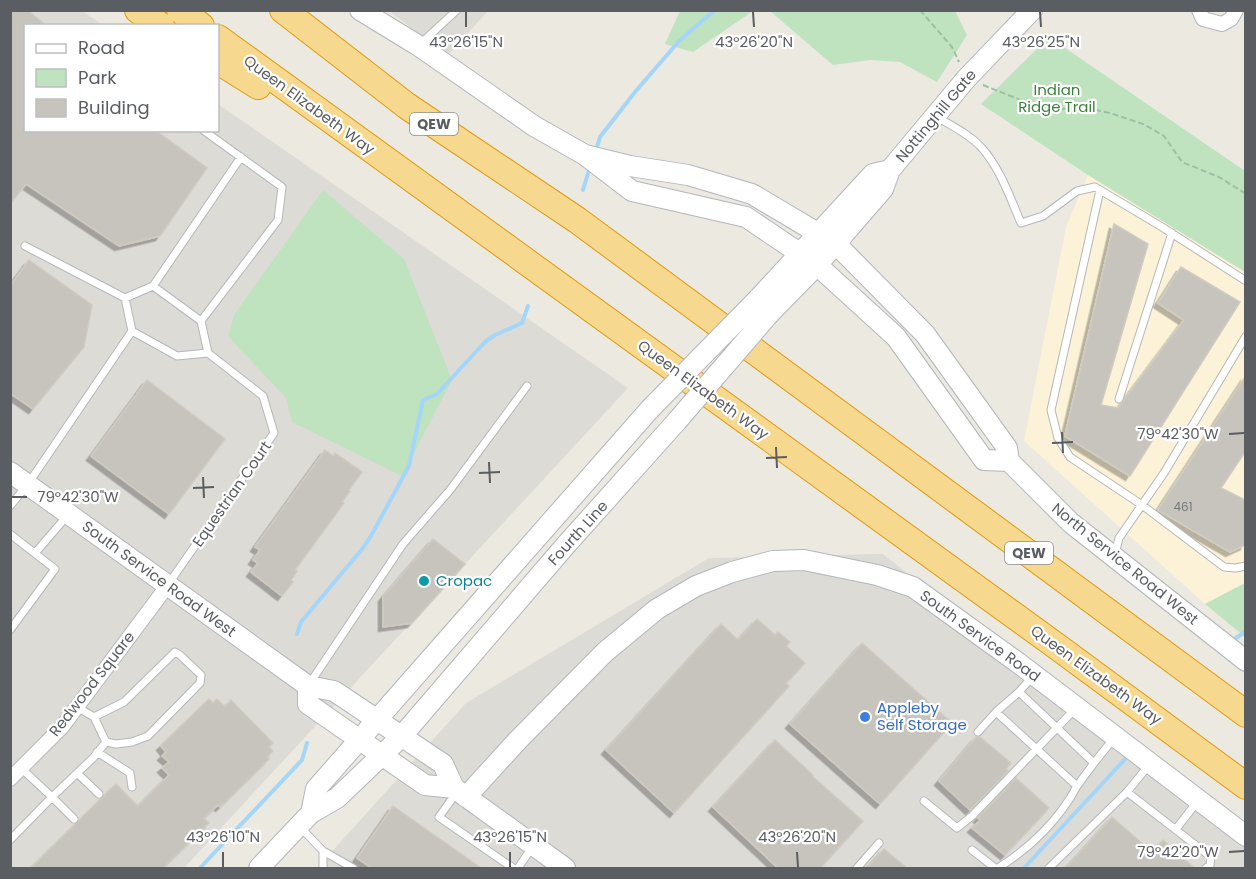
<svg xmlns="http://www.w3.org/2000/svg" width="1256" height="879" viewBox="0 0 1256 879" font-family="Poppins,sans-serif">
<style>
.commercial{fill:#fbf2d7}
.industrial{fill:#dddbd6}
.green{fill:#bfe2bf}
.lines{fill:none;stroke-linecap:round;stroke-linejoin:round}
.stream{stroke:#a4d6f9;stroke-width:4}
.building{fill:#c7c4be;stroke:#d0cbc0;stroke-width:1.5;filter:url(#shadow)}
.lane-casing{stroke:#b4b7bb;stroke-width:9}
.street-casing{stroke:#b4b7bb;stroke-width:16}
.secondary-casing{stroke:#b3b6bb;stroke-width:22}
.highway-casing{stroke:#df990e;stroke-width:28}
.path{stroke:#99c2a3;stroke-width:2;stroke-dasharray:6 3;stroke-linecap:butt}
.lane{stroke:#fff;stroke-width:7}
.street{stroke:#fff;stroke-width:14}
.secondary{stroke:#fff;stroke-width:20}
.highway{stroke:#f6d98e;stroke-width:26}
.secondary-bridge-casing{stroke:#b3b6bb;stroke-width:22;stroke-linecap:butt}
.secondary-bridge{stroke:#fff;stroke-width:20}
.ticks{fill:none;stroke:#5a5d61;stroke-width:2}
.culture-dot{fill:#0f9aa8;stroke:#fff;stroke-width:2}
.shop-dot{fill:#3f7fe0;stroke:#fff;stroke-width:2}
.labels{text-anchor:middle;stroke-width:4.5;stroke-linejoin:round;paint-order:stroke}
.number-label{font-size:12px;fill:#757778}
.shield{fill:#fff;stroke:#8c8e90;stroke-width:1.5}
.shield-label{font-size:14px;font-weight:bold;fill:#5a5d61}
.park-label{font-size:15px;fill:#39813b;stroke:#fff}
.street-label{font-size:15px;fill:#5a5d61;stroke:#fff}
.culture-label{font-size:15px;fill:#0d838f;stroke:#fff;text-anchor:start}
.shop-label{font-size:15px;fill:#366cbe;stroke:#fff;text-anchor:start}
.ticks-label{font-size:15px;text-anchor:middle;fill:#5a5d61;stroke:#fff;stroke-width:4.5;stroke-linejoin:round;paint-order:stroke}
</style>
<defs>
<filter id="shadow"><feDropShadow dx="-4.5" dy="4.5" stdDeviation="0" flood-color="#0004"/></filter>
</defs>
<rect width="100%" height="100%" fill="#ece9e1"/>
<path class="commercial" d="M1088,175l157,97v311l-40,21 -181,-163 42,-214z"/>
<path class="industrial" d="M10,11h72l21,14 -77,1v104h192v-26l410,284 -444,480h-173z
M389,11h99l-40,44z
M883,554l363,293 -1,21h-928l149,-165 243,-145z"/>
<path class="green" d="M680,11v-1l73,1 -60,41 -28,-8z
M770,11h185l12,24 -30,47 -37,-20 -30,-2 -37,5z
M1049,37l196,134v101l-157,-97 -107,-71z
M323,190l81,69 48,121 -50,96 -110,-54 -6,-24 -58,-62 6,-21z
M1245,583v54l-40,-33z"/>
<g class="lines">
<path class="stream" d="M596,150l4,-13 35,-45 45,-52 35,-30
M583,190l6,-20
M297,634l4,-12 62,-74 9,-14 37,-68 14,-66 14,-6 48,-52 10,-7 27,-12 6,-17
M1236,638l10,-7
M200,868l102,-108 5,-17
M1024,868l104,-112"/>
</g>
<path class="building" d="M10,10h17l20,16h-21v104h129l52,38 -47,68 -41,10 -93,-62 -16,20z
M1114,224l34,20 -47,161 17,3 66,-88 -26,-17 23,-36 59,35 -110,174 -65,-40z
M29,260l63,45 -8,42 -51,62 -23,-16v-107z
M1245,377v75l-24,36 24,12v45l-15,7 -72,-42z
M147,380l78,59 -56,75 -78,-58z
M325,450l8,6 2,-3 27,19 -13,18 1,1 -8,11 2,1 -49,67 2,1 -6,9 2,2 -11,14 -31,-24 7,-9 -5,-3 7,-10 -5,-3z
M433,539l32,25 -53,59 -29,4v-30z
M757,619l18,16 3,-3 12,10 -4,4 19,17 -19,20 3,3 -115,127 -68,-63 115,-126 17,16z
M862,643l90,80 -72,81 -90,-80z
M209,699l4,4 4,-4 8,8 6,-7 42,43 -4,4 4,4 -6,6 2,2 -49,48 -2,-2 -14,13 5,5 -46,45h-132l85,-84 22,22 31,-31 -7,-7 7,-6 -7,-6 4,-4 -5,-6z
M976,737h4l31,26 -5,6 2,2 -38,39 -31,-29z
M775,740l38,35 -1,1 51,45 -43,47h-42l-65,-61z
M1016,778l33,30 -44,47 -33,-27 8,-8 -2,-2z
M393,806l88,62h-109l-15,-10z
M1112,817l40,35 11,-12 31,28h-128z
M884,849l23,19h-40z"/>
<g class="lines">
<g class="lane-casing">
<path id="lane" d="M419,45l38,-35
M937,117c15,9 32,17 44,30 19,21 29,50 40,76l22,-7 34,-25 18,-4 67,40 84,54
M1100,190l-49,220 7,28 12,19 72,48 82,62 11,1 11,-2
M25,246l100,52
M153,286l48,35 7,32
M201,321l77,-101 4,-33 -79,-57
M132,331l45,25 31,-3
M1119,399l53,-166
M10,506l18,-22 104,-153 -7,-33 28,-12 88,-129
M10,534l45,35 -45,61
M36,552l31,-36
M1115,554l4,-16 45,-65 82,-137
M169,583l105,-150 -11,-37 -55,-43
M1032,677l-13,15 75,71 20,-25
M310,683l93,-139 47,-54 77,-104
M77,707l17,10 12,25 10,2 16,-2 16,-6 52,-53 1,-8 -21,-20 -5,-3 -51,50 -30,15
M996,712l81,74 17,-23
M978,732l18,-20 23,-20
M97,752l33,21 2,14
M22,769l30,28 41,-39 13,-16
M77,773l22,21
M457,792l-18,25 74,51
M1127,792l84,65 -1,8 -4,3
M924,801l33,27 15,-12 103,-107
M301,828l22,23 30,17
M1176,829l21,-27
M10,840l42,-43 22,22
M972,850l23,18
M323,868v-17
M518,868l15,-22
M857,868l22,-25
M998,868c31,-19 62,-49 79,-82
M1049,868l78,-76 22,-27"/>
</g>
<g class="street-casing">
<path id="street" d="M1199,10l4,9 19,5 9,-5 5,-9
M10,779l52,-52 106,-142"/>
</g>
<g class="secondary-casing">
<path id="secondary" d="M360,10l59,36 115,80 51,29 47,36 114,26 71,48 79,72 88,123 25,1
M585,155l45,11 58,9 64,19 84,50 89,90 82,114 2,13 62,62 175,138
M758,299l115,-125 17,-4
M769,314l48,-49 66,-76 7,-19 76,-91 66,-69
M10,472l298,214 26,5 109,73 11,24 111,80
M308,686v18l117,81 29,3
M466,797l52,-57 87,-88 52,-43 39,-23 36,-14 41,-11 31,-1 73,15 36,12 104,75 229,174
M311,813l5,-24 334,-380
M259,868l52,-55 26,-15 64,-61 164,-191 112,-125"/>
</g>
<g class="highway-casing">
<path id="highway" d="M138,10l23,16
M180,10l21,16
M283,10l124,96 170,114 669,494
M218,38l841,610 187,138
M218,61l40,25"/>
</g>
<path class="path" d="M920,10l32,37 7,15
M983,85l45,18 24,7 30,-3 28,6 33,11 21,12 18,26 37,15 27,17"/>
<use href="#lane" class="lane"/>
<use href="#street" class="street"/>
<use href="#secondary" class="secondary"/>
<use href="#highway" class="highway"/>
<g class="secondary-bridge-casing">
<path id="secondary-bridge" d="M650,409l108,-110
M677,421l92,-107"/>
</g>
<use href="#secondary-bridge" class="secondary-bridge"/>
</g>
<path class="ticks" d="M466,12v15M753,12l1,15M1040,12l1,15M1062,432l1,21M1229,434l15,-1M1052,443l21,-1M776,447l1,21M766,458l21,-1M489,462l1,21M479,473l21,-1M203,477l1,21M193,488l21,-1M12,497h15M223,852v15M510,852v15M797,852l1,15M1229,852l15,-1"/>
<circle class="culture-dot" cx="424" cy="581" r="6"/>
<circle class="shop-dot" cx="865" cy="717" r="6"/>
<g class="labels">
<g class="number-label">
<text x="1183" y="511">461</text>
</g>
<g class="shield">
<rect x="410" y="113" width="48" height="22" rx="4.5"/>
<rect x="1005" y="542" width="48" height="22" rx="4.5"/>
</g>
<g class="shield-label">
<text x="434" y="129">QEW</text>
<text x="1029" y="558">QEW</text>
</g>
<g class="park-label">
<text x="1057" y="95">Indian<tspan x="1057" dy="17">Ridge Trail</tspan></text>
</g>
<g class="street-label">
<text transform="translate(309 105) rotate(36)" y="5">Queen Elizabeth Way</text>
<text transform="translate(936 116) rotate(-50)" y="5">Nottinghill Gate</text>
<text transform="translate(703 390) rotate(36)" y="5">Queen Elizabeth Way</text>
<text transform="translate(232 494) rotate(-55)" y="5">Equestrian Court</text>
<text transform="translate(578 533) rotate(-48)" y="5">Fourth Line</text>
<text transform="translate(1125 564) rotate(39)" y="5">North Service Road West</text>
<text transform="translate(159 579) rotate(36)" y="5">South Service Road West</text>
<text transform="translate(980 636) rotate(36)" y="5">South Service Road</text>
<text transform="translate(1096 675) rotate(36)" y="5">Queen Elizabeth Way</text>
<text transform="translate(92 684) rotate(-52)" y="5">Redwood Square</text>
</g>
<g class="culture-label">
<text x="436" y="586">Cropac</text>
</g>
<g class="shop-label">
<text x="877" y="713">Appleby<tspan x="877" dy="17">Self Storage</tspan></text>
</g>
</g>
<g class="ticks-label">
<text x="466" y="47">43°26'15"N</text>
<text x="754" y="47">43°26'20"N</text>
<text x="1041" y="47">43°26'25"N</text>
<text x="1178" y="439">79°42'30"W</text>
<text x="78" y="502">79°42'30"W</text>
<text x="223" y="842">43°26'10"N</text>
<text x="510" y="842">43°26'15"N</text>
<text x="797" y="842">43°26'20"N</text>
<text x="1178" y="857">79°42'20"W</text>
</g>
<rect width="1256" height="879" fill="none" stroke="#5a5d61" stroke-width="24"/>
<rect x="24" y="24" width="195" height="108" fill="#ffffff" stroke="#bdbec0" stroke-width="1.5"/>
<rect x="36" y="44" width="30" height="9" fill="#ffffff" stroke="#bdbec0" stroke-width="1.5"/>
<text x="78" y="54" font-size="18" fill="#5a5d61">Road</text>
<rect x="36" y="69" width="30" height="18" fill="#bfe2bf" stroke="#bdbec0" stroke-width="1.5"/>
<text x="78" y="84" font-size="18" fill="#5a5d61">Park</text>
<rect x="36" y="99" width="30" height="18" fill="#c7c4be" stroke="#bdbec0" stroke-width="1.5"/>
<text x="78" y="114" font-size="18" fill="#5a5d61">Building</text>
</svg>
